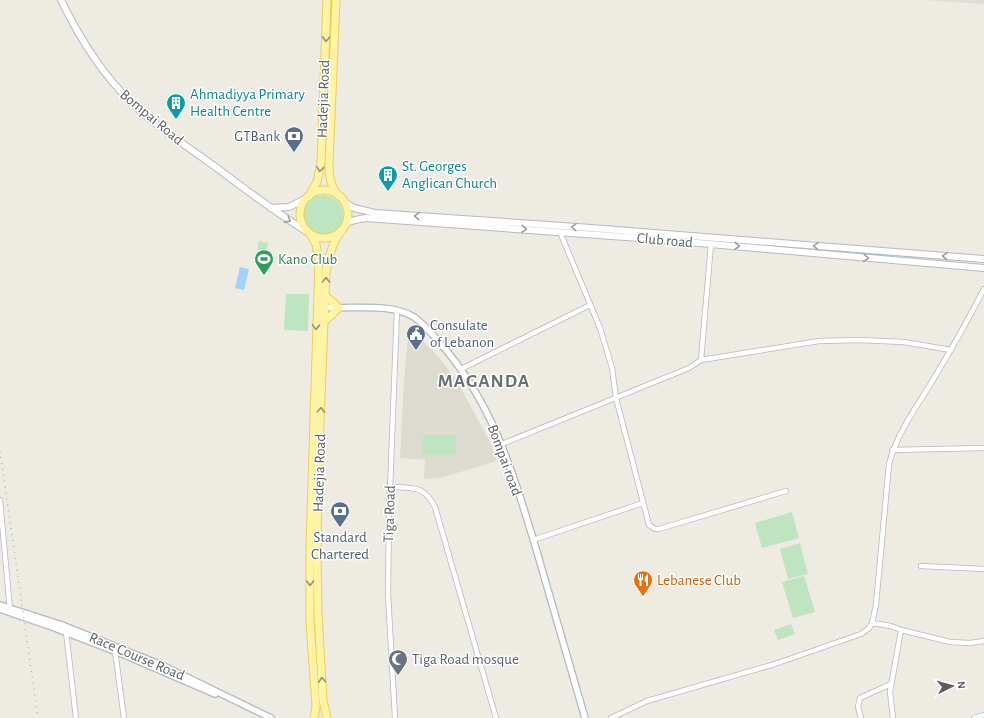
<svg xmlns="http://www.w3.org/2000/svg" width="984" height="718" viewBox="0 0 984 718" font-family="'Alegreya Sans',sans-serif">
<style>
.industrial{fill:#deddd7}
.education{fill:#dddad0}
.green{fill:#bee5c0}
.water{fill:#a1d1ff}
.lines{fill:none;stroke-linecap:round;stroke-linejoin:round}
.minor-casing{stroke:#b5b8bd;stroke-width:6}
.tertiary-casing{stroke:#b5b8bd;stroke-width:8}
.secondary-casing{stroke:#b6b9bf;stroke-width:8}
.primary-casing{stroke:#f0cd58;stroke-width:9}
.minor{stroke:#fff;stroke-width:4.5}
.tertiary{stroke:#fff;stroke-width:5.5}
.secondary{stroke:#fff;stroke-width:6}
.primary{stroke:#fff4a6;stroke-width:7}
.rail{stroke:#b3b4b4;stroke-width:1.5;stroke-dasharray:1 5;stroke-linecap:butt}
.oneway{stroke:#94927a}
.oneway2{stroke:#9c9ea1}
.labels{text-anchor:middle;stroke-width:3;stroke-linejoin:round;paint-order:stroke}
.culture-label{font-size:15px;fill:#0d838f;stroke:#fff;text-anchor:start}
.street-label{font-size:15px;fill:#5a5e63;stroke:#fff}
.service-label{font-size:15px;fill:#4e5e75;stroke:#fff;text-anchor:end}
.leisure-label{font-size:15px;fill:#27864d;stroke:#fff;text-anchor:start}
.food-label{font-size:15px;fill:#c56008;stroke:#fff;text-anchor:start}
.worship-label{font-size:15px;fill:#5b616d;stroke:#fff;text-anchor:start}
.district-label{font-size:19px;font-weight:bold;letter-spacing:1px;fill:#6b7075;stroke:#fff}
</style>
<rect width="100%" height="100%" fill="#edebe2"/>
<path class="industrial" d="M927,0h57v4z"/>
<path class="education" d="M409,326l32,34 16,21 32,59 8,21 -57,17 -16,1 1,-19 -25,-2 4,-78z"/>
<path class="green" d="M303 215a20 20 0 1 1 40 0a20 20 0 1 1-40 0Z
M259,241l9,2 -2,9 -9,-2z
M286,294h23l-1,37 -24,-1z
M423,435h33v20h-33z
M792,512l7,26 -37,10 -7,-25z
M800,543l8,31 -20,5 -8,-30z
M804,576l11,36 -22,6 -11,-36z
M791,624l4,10 -17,6 -4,-10z"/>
<path class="water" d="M240,267l9,2 -5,21 -9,-2z"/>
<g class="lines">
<g class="minor-casing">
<path id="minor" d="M560,232l40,96 12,40 4,30 33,127 6,4h4l127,-38
M701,360l10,-116
M461,369l129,-64
M502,444l187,-76 12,-8 118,-19 39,-1 46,2 47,8
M892,450l92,-2
M390,487c22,1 34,-2 45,20l61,211
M0,500l10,110
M533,540l110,-37
M921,566l63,3
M872,623l19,3 10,4 49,12 20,1 14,-2
M66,632l10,86
M115,651l9,67
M395,718l-7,-124 1,-79 8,-205
M611,718l36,-17 128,-37 86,-30 8,-6 3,-5 4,-18 13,-141c8,-31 27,-56 44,-84 18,-30 35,-60 51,-91
M861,718l-3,-11 2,-9 31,-14
M893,718l-3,-26 11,-62
M974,718l10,-3"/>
</g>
<g class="tertiary-casing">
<path id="tertiary" d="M322,307c29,3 67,-5 92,10 10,7 18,17 26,26 54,61 74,133 97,209 16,56 32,111 48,166
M0,605l62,20 102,41 107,52
M0,609l52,18 75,29 88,38"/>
</g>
<g class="secondary-casing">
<path id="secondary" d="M61,0c18,37 40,73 70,102 26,25 57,45 86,66 29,22 58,44 89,63
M344,202l10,6 21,5 216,15 393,31
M271,208l18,-1 16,-8
M346,223l9,-3 11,-2 287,21 331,29"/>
</g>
<g class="primary-casing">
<path id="primary" d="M336,0l-7,163c0,13 1,23 10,33
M300 214a24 24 0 1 1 48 0a24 24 0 1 1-48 0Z
M309,196l8,-14 4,-19 6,-163
M310,234l6,10 3,18 -9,284v75l6,86 -2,11
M325,321l14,-13 -13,-12
M327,718l-4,-18 -5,-86 -1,-60 1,-81 8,-201c3,-16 6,-29 16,-42"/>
</g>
<use href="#minor" class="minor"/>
<use href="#tertiary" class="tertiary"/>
<use href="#secondary" class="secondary"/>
<use href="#primary" class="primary"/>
<path class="rail" d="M0,451l38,267"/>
</g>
<defs><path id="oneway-chevron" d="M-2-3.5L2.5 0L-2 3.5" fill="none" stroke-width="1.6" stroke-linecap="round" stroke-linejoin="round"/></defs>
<g class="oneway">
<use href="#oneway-chevron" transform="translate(326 39) rotate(93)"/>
<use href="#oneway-chevron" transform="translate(320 169) rotate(97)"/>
<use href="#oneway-chevron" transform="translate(326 280) rotate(-89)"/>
<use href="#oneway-chevron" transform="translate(316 327) rotate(92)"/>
<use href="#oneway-chevron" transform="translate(321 410) rotate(-87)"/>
<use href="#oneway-chevron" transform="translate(310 583) rotate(89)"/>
<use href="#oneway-chevron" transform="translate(322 680) rotate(-93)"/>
</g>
<g class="oneway2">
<use href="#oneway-chevron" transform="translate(417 216) rotate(-176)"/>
<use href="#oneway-chevron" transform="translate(288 220) rotate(33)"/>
<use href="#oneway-chevron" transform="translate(574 227) rotate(-176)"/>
<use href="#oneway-chevron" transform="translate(524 229) rotate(4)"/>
<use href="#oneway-chevron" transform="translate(737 246) rotate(5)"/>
<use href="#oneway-chevron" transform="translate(816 246) rotate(-176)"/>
<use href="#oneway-chevron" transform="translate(945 256) rotate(-176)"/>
<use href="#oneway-chevron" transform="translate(866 258) rotate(5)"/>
</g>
<defs>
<g id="building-pin" transform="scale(1)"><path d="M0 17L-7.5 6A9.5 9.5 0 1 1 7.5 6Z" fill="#0f9aa8" stroke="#fff"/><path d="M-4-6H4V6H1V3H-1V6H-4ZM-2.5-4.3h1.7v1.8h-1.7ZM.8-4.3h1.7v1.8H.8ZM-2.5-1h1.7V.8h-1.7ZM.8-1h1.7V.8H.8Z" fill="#fff"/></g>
<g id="bank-pin" transform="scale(1)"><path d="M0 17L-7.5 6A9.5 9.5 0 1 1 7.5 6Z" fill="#5c6f8a" stroke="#fff"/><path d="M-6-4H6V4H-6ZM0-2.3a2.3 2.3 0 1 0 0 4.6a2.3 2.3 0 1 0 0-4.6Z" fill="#fff"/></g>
<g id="stadium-pin" transform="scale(1)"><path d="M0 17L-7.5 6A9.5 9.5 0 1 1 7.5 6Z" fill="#2e9e5b" stroke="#fff"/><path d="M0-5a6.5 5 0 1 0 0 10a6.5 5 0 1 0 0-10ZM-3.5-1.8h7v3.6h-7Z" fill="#fff"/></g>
<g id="civic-pin" transform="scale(1)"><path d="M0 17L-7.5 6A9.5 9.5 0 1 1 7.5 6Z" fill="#5c6f8a" stroke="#fff"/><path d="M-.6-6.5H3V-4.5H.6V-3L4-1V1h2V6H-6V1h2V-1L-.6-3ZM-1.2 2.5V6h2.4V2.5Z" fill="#fff"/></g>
<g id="restaurant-pin" transform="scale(1)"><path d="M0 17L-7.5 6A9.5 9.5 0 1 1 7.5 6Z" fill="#e8710a" stroke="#fff"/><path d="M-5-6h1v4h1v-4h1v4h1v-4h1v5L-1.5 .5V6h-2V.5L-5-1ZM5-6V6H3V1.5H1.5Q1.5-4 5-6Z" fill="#fff"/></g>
<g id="mosque-pin" transform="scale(1)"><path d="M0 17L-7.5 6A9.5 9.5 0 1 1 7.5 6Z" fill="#6b7280" stroke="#fff"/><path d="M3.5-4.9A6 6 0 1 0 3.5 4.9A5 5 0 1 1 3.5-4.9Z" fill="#fff"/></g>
</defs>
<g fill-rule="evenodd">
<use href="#building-pin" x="176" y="103"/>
<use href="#bank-pin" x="294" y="136"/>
<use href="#building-pin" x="388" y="175"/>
<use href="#stadium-pin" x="264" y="259"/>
<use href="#civic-pin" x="416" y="334"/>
<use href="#bank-pin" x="340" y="511"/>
<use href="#restaurant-pin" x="643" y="580"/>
<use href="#mosque-pin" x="398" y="659"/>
</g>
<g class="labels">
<g class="culture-label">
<text x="190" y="99">Ahmadiyya Primary<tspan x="190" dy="17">Health Centre</tspan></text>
<text x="402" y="171">St. Georges<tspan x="402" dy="17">Anglican Church</tspan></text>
</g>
<g class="street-label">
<text transform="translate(323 99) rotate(-88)" y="5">Hadejia Road</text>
<text transform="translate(152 117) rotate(40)" y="5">Bompai Road</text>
<text transform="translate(665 240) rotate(5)" y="5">Club road</text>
<text transform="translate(505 460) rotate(70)" y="5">Bompai road</text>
<text transform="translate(319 473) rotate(-88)" y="5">Hadejia Road</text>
<text transform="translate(389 514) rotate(-88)" y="5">Tiga Road</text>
<text transform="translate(137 656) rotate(23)" y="5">Race Course Road</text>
</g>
<g class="service-label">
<text x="280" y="141">GTBank</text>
<text x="430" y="330" text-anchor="start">Consulate<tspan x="430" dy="17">of Lebanon</tspan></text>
<text x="340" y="542" text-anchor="middle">Standard<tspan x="340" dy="17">Chartered</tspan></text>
</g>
<g class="leisure-label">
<text x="278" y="264">Kano Club</text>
</g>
<g class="food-label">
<text x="657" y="585">Lebanese Club</text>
</g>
<g class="worship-label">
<text x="412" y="664">Tiga Road mosque</text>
</g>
<g class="district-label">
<text x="484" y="387">MAGANDA</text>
</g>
</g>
<g transform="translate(952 686) rotate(84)" stroke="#ffffff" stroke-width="3" paint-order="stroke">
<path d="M0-3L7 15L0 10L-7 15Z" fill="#5a5e63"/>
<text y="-6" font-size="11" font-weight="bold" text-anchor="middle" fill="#5a5e63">N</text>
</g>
</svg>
